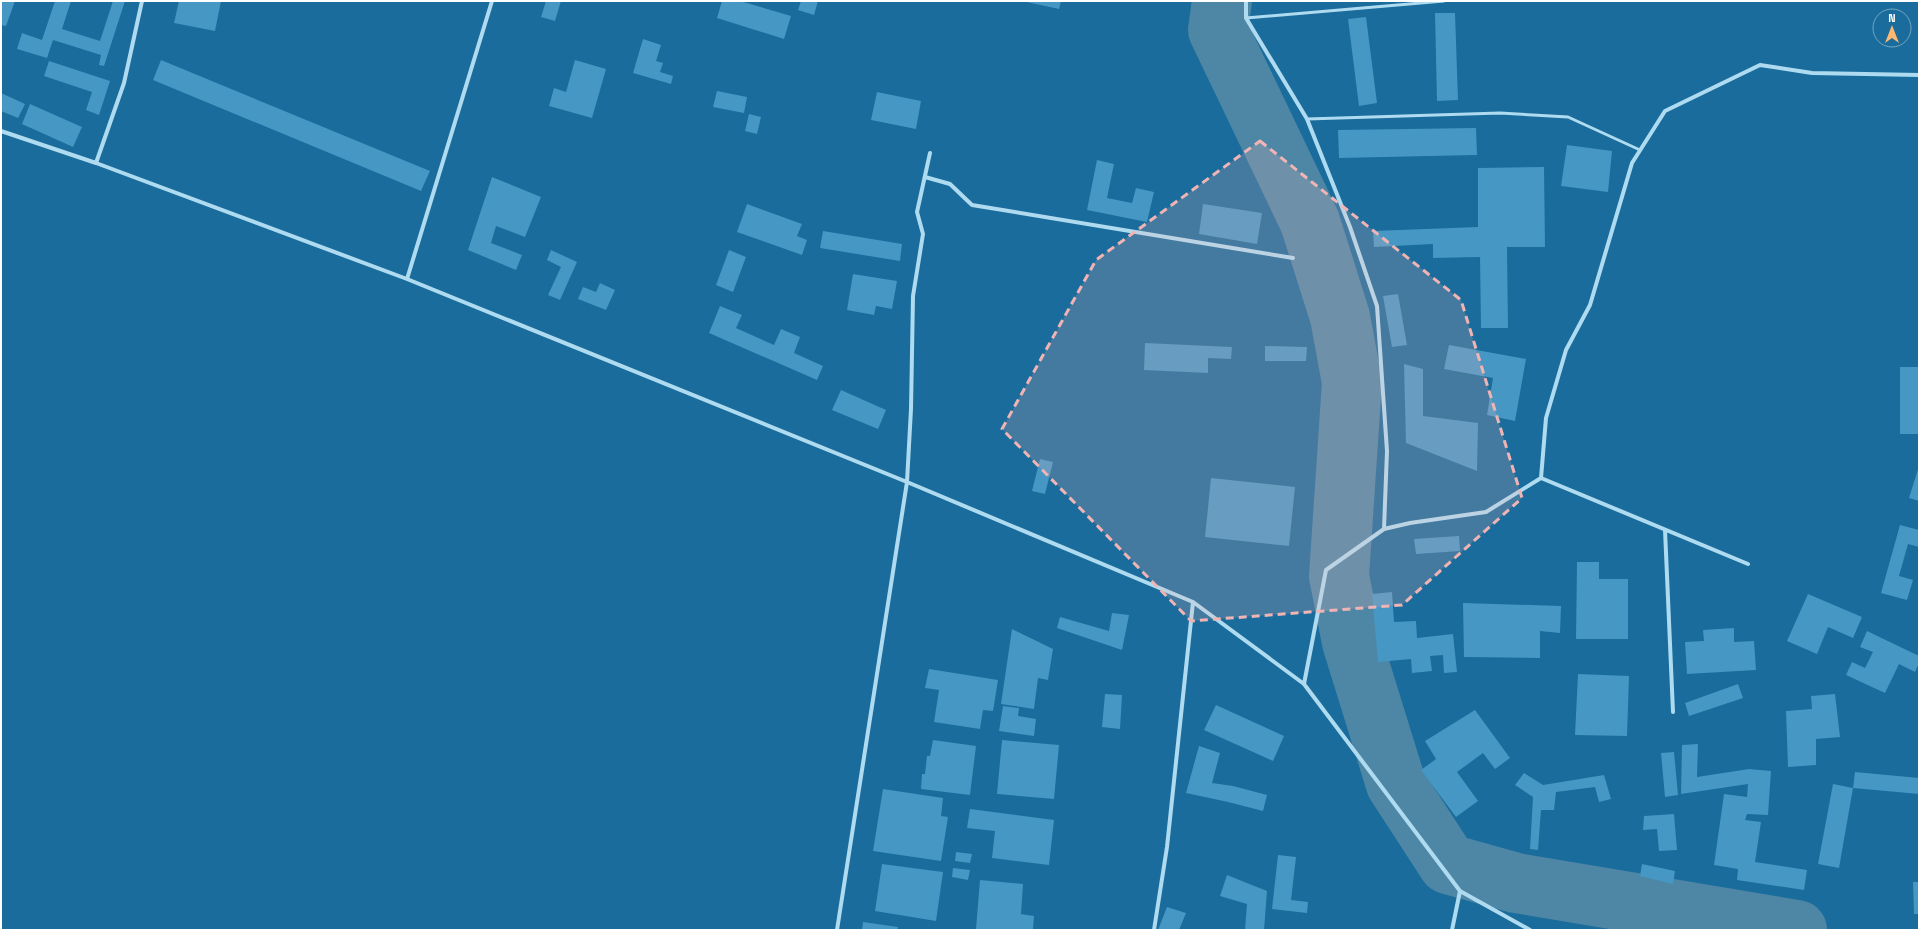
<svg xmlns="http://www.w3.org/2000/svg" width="1920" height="931" viewBox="0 0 1920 931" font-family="'Space Grotesk',sans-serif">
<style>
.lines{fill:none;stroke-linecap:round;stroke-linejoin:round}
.river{stroke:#4e87a6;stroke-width:60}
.building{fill:#4697c3}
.lane{stroke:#afdbf1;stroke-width:3}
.street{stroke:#afdbf1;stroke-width:4}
.marked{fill:#f1b4b4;fill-opacity:0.2;stroke:#f1b4b4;stroke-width:3;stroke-dasharray:8 5;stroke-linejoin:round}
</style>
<rect width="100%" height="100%" fill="#196c9b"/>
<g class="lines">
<path class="river" d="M1222,1l-4,29 92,192 30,95 12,65 -13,194 13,66 44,142 52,80 68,19 281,47"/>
</g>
<path class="building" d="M1,1h14l-9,25 -5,-1z
M55,1h16l-9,28 38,12 13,-40h12l-21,65 -5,-1 2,-10 -48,-15 -6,18 -30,-9 5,-16 20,7z
M179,1h42l-6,30 -41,-8z
M546,1h15l-6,20 -14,-4z
M722,1h18l51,15 -7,23 -67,-21z
M801,1h17l-4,14 -16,-5z
M1022,1h39l-2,8z
M1435,13h20l3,87 -21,1z
M1366,17l11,86 -18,3 -11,-87z
M643,39l18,6 -5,16 7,2 -3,9 13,4 -2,8 -38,-11z
M161,60l269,111 -9,20 -268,-111z
M575,60l31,9 -14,49 -43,-12 5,-18 12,4z
M49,61l61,20 -11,34 -13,-5 6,-18 -48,-16z
M717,91l30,6 -3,16 -31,-6z
M877,92l44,9 -5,28 -45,-9z
M1,93l24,11 -7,14 -17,-7z
M30,104l52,23 -9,20 -51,-23z
M749,114l12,3 -4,17 -12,-3z
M1476,128l1,27 -138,3 -1,-28z
M1567,145l45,6 -4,41 -47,-6z
M1097,160l17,4 -7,34 25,5 4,-15 18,4 -7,30 -60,-12z
M1544,167l1,80h-38l1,81h-27l-1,-71 -47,1v-14l-59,3 -1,-16 105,-4v-59z
M492,177l49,20 -16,40 -29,-11 -5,17 31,12 -6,15 -48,-20z
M747,204l55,20 -5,12 10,4 -5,15 -65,-23z
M1203,204l59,9 -5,31 -58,-10z
M823,231l79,13 -2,17 -80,-13z
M551,250l26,12 -17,38 -12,-5 13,-28 -14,-7z
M729,250l17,7 -13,35 -17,-7z
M853,274l44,7 -5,28 -16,-3 -2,9 -27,-5z
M600,283l15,7 -9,20 -28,-11 5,-12 13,5z
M1398,294l9,51 -15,2 -9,-51z
M720,306l22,9 -6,13 38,17 7,-16 19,8 -6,16 29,13 -6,14 -108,-47z
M1145,343l87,4 -1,12 -23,-1v15l-64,-3z
M1449,345l77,14 -11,62 -28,-6 6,-37 -49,-9z
M1265,346l42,1 -1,14h-41z
M1404,364l19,5v47l55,7 -1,48 -71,-28z
M1900,367h19v67h-19z
M841,390l45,20 -8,19 -46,-19z
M1040,459l13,3 -8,32 -13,-3z
M1919,466v35l-10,-3z
M1211,478l84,9 -6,59 -84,-9z
M1900,525l19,5v17l-11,-3 -9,32 14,4 -6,20 -26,-7z
M1459,536l1,15 -44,3 -2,-15z
M1577,562h22v17h29v60h-52z
M1392,592l2,30 22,-1 1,17 36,-4 4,38 -13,1 -1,-18 -13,1 2,15 -20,2 -1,-14 -33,3 -6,-68z
M1808,594l54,23 -9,21 -25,-11 -11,27 -30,-13z
M1463,603l98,3 -1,27 -20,-2v27l-76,-1z
M1112,613l17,2 -7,35 -65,-22 3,-11 49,14z
M1734,628v14l20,-1 2,29 -69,4 -2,-32 19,-1 -1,-11z
M1012,629l41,20 -5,31 -10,-2 -4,31 -33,-5z
M1867,631l52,25v7l-4,9 -16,-8 -14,29 -39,-18 6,-13 13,6 8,-16 -13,-5z
M929,669l69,11 -5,31 -10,-1 -3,19 -46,-7 5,-32 -14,-2z
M1578,674l51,2 -2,60 -52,-1z
M1738,684l5,14 -54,18 -4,-13z
M1105,694l17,1 -2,34 -18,-2z
M1835,694l5,43 -24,2v26l-28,2 -2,-56 26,-2 -1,-13z
M1216,705l68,31 -11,25 -69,-31z
M1003,706l16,2 -1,8 18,3 -2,17 -35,-5z
M1475,710l35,48 -15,11 -12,-16 -26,19 21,29 -22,16 -35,-47 15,-11 -11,-18z
M933,740l43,6 -6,49 -49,-6 1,-15h3l2,-18h3z
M1002,740l57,5 -5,54 -57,-5z
M1698,744l-1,33 52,-8 22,2 -3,44 -21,-1 -2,6 16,2 -6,40 52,8 -3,20 -67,-10 1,-11 -24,-4 10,-71 23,3 1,-13 -67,10 1,-49z
M1199,746l21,7 -8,30 21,3 34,9 -4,16 -35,-9 -42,-9z
M1674,752l4,43 -13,2 -4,-44z
M1855,772l64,6v16l-66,-6z
M1524,773l19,12 61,-10 7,24 -12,3 -4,-15 -39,5 -2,18h-13l-3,40 -8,-1 3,-52 -18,-12z
M1833,784l20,4 -14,80 -21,-4z
M883,789l60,9 -2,18 7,1 -7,44 -68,-10z
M970,809l84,11 -5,45 -57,-7 3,-27 -28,-3z
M1674,814l3,36 -18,1 -2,-22 -14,1 1,-14z
M956,852l16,2 -2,9 -15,-2z
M1278,855l18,2 -5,43 17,2 -1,11 -35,-4z
M882,864l61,8 -7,49 -61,-10z
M1642,864l33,7 -2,13 -33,-8z
M953,868l17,2 -2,10 -16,-3z
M1227,875l40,16 -3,39h-19l2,-26 -27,-8z
M980,880l43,4 -2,30 13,2 -1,14 -57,-1z
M1913,882h6v32h-5z
M1167,907l19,6 -7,17h-21z
M863,922l35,5 -1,3h-35z"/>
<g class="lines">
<path class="lane" d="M1246,18l198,-17
M1307,119l193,-6 68,4 72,33"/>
<path class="street" d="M1246,1v17l61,101 43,108 27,79 10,145 -3,78
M1,131l95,32 311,116 500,203 286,120 111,82 156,207 70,39
M96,163l28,-80 18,-82
M925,177l25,7 22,21 321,53
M407,279l85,-278
M1541,478l207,86
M1665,530l8,182
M1304,684l22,-114 58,-41 26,-6 76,-11 55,-34 5,-60 20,-68 24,-45 42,-142 33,-52 95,-46 52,8 107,2
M837,930l70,-448 4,-73 2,-113 10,-62 -6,-22 13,-59
M1154,930l13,-83 26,-245
M1452,930l8,-39"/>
</g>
<path class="marked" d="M1260,141l201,159 61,198 -120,107 -211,16 -189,-192 94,-169z"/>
<rect width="1920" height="931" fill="none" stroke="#ffffff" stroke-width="4"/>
<g transform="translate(1892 28)"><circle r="19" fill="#196c9b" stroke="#75a7c3"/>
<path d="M0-3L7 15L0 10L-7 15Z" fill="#ffb86f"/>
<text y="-6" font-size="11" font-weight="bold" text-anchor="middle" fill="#ffffff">N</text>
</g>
</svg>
